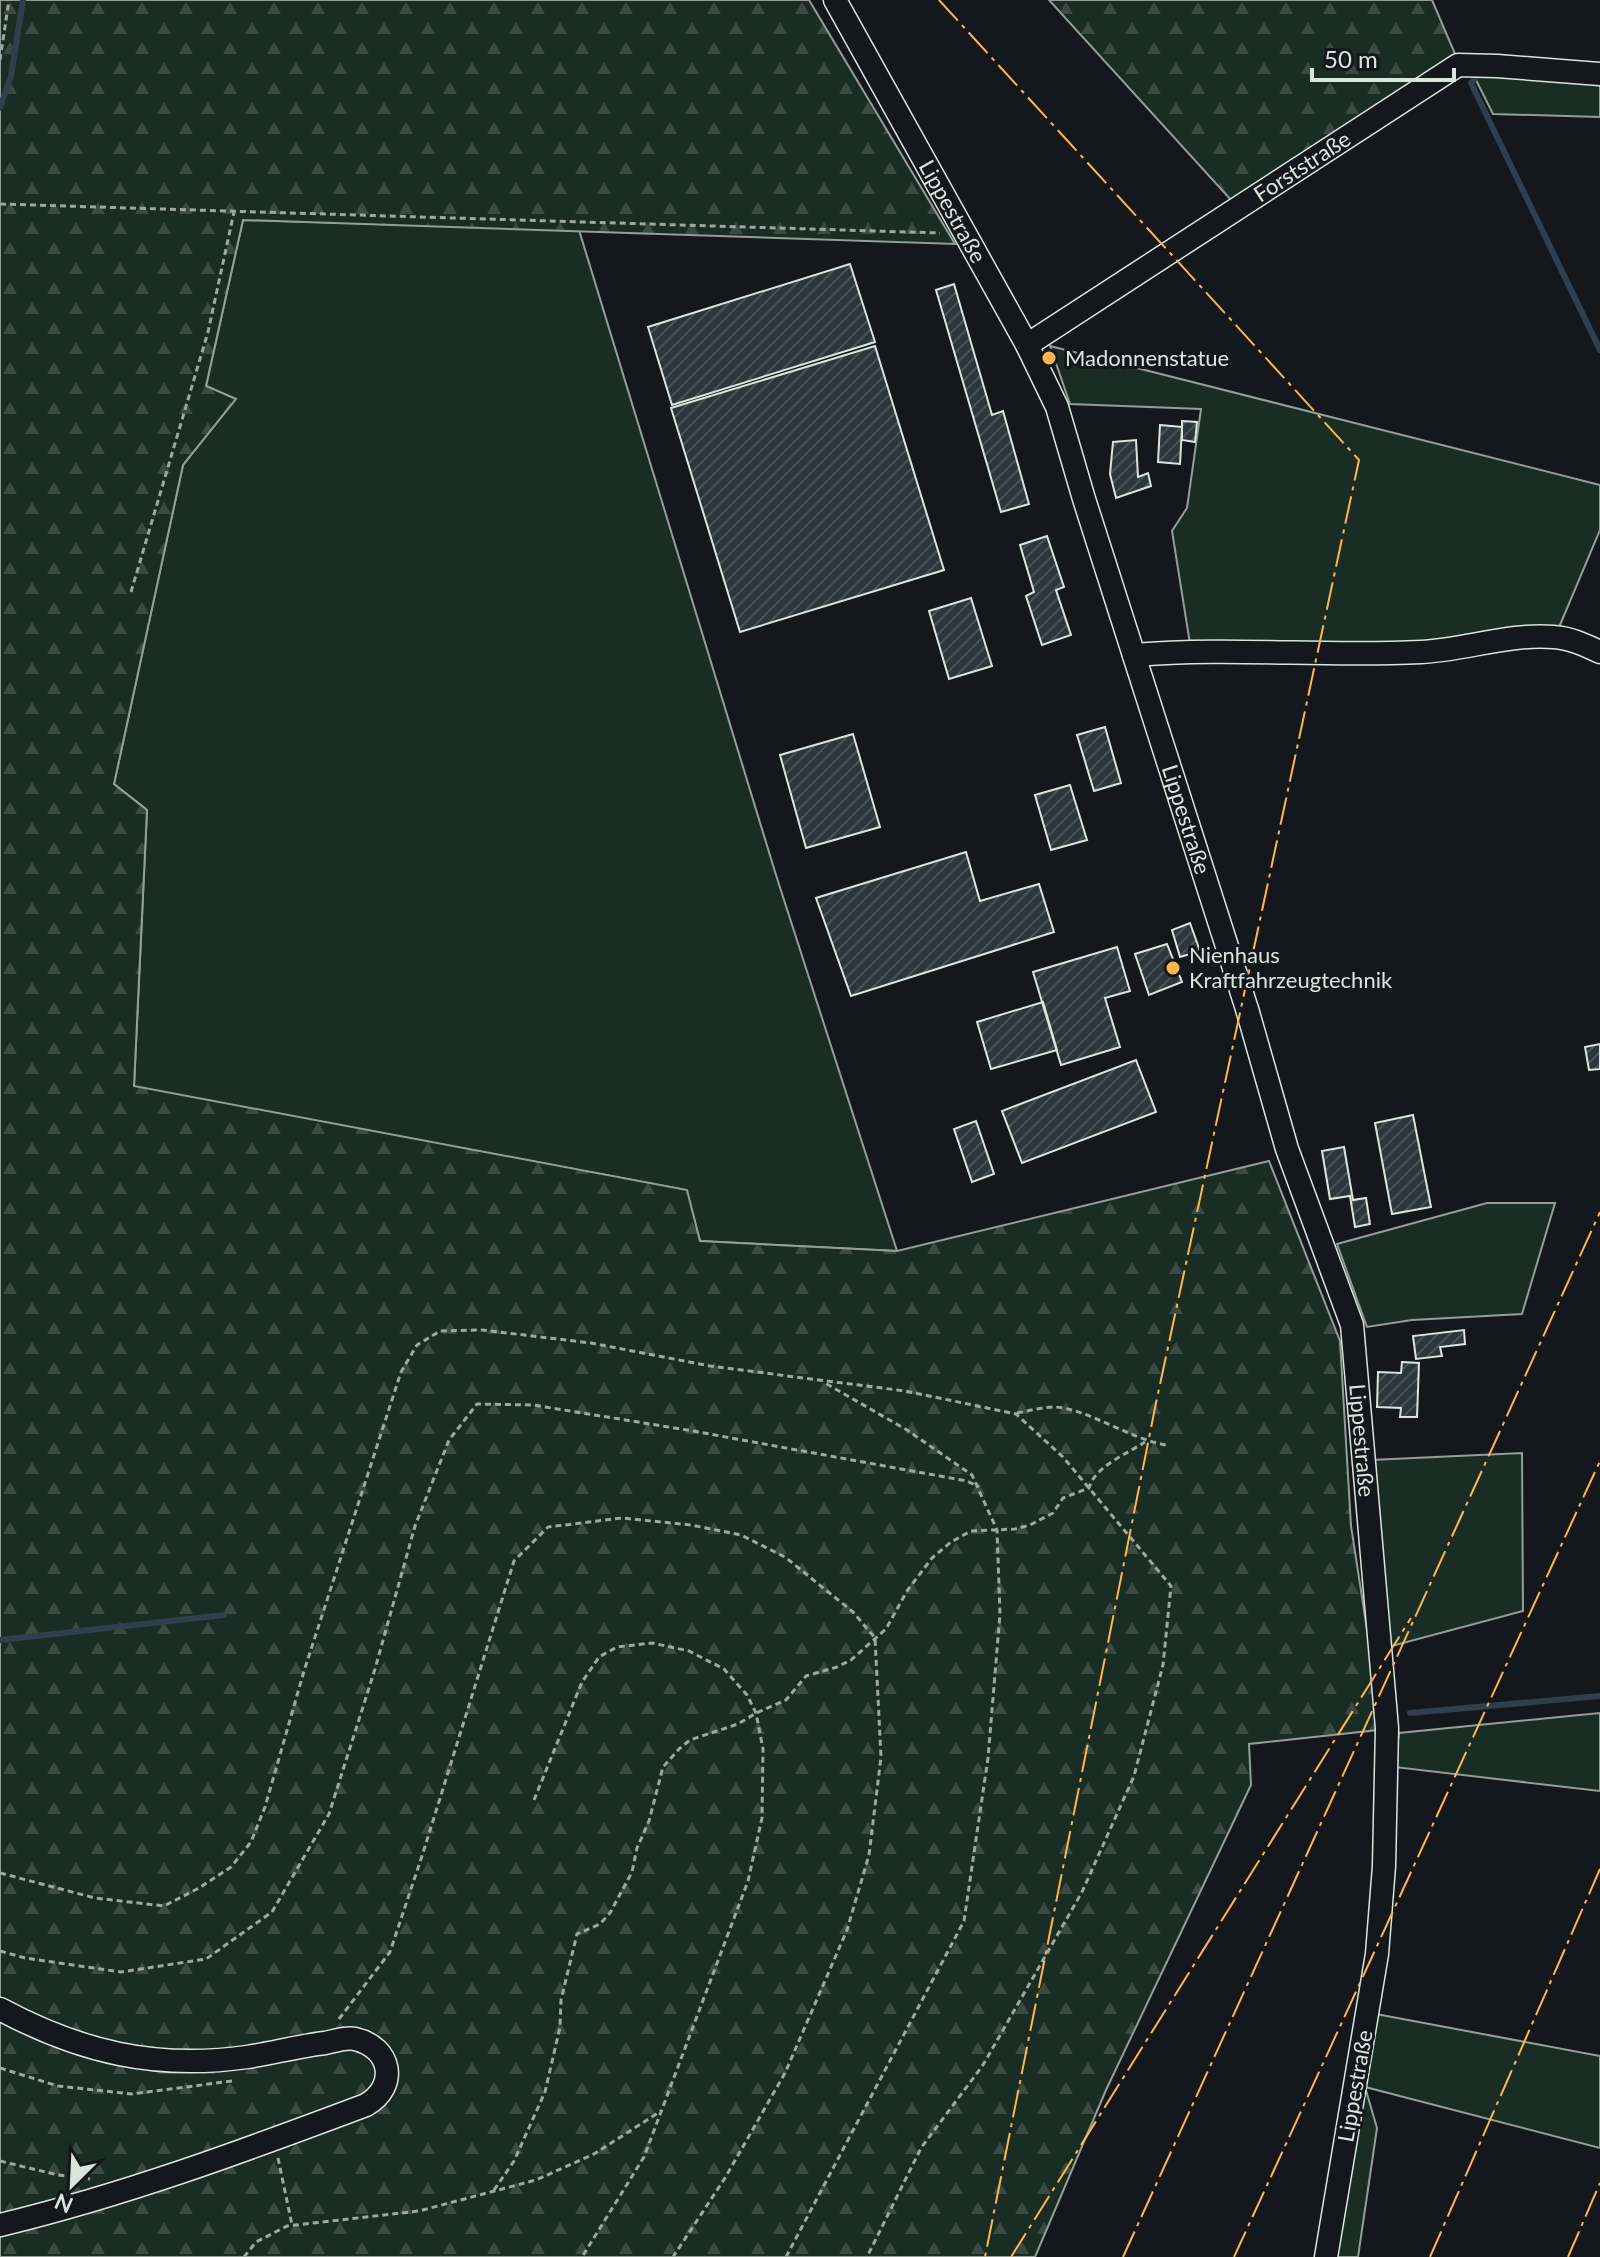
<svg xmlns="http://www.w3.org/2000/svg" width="1600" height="2257" viewBox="0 0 1600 2257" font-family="Lato,sans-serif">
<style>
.grass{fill:#1a2d24;stroke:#939e99;stroke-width:2}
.forest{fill:url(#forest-firs);stroke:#939e99;stroke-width:2}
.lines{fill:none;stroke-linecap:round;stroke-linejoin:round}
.stream{stroke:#2f3f4d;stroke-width:6}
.building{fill:url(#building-hatch);stroke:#d8e6dc;stroke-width:2}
.minor-casing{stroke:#d8e6dc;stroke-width:25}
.path{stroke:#9da8a2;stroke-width:3;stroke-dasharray:6 4;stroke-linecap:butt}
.minor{stroke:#14181c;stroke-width:22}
.power{stroke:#ffb74d;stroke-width:2;stroke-dasharray:28 6 4 6;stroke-linecap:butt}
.poi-dot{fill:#ffb74d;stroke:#14181c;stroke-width:3}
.labels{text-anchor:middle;stroke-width:6;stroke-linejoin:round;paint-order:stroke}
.street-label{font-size:22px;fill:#d8e6dc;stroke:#14181c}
.poi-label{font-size:22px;fill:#d8e6dc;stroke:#14181c;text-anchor:start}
</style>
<defs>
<pattern id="forest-firs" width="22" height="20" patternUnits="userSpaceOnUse" patternTransform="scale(2)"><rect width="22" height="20" fill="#1a2d24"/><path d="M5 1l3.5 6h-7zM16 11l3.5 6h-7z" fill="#3b4b43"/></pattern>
<pattern id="building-hatch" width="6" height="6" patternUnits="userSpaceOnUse" patternTransform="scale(2)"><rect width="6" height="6" fill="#2c363c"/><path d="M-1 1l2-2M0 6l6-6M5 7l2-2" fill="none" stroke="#4a5358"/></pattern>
</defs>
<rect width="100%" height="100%" fill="#14181c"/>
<path class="grass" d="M1472,72l128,7v38l-107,-3z
M243,220l336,10 197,645 121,376 -197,-10 -14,-51 -552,-103 13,-277 -33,-26 69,-319 52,-66 -29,-13z
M1050,346l550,139v45l-45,107 -364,13 -19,-119 15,-23 14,-99 -131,-5z
M1487,1203h68l-33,111 -110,6 -45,7 -30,-83z
M1522,1453l1,158 -135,36 -17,-187z
M1600,1713v78l-206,-24 5,-34z
M1376,2014l224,42v92l-235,-61 12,41 -19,129h-22z"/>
<path class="forest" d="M0,0h809l146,244 -712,-24 -37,166 30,13 -53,66 -69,319 33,26 -13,276 553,104 13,51 197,10 372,-90 71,180 11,185 21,136 6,68 -129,14 2,41 -145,305 -71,167h-1035z
M1049,0h383l24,56 -225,144z"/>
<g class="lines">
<path class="stream" d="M1483,75l-4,-1 -8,9 129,267
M0,108l11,-32 12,-76
M0,1640l224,-25
M1410,1713l190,-17"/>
</g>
<path class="building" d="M850,264l25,78 -203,63 -24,-78z
M954,284l38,131 11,-4 26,93 -28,8 -65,-222z
M875,346l69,224 -204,62 -69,-224z
M1182,421l15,1 -2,20 -13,-2z
M1160,425l22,2 -2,37 -22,-2z
M1136,440l2,37 10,-4 3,13 -35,12 -6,-24 3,-32z
M1047,536l17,51 -8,3 15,45 -29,10 -16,-49 8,-4 -14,-47z
M971,598l21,68 -43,13 -20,-68z
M1105,727l16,56 -27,8 -17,-56z
M853,734l27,93 -74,21 -26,-93z
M1070,785l17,55 -36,10 -16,-55z
M966,852l14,49 59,-17 15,48 -203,64 -35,-98z
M1190,923l10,28 -20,6 -8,-27z
M1167,944l15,38 -33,13 -14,-41z
M1117,947l13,44 -25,7 15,49 -59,18 -28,-93z
M1043,1002l14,48 -66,19 -14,-47z
M1600,1044v25l-11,1 -4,-23z
M1136,1060l20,52 -134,51 -20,-52z
M1413,1115l18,92 -39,7 -17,-91z
M976,1121l18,53 -22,8 -18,-53z
M1344,1147l9,53 13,-2 4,26 -15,3 -5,-31 -20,3 -8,-48z
M1464,1330l1,14 -25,3 2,9 -26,3 -3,-23z
M1402,1362l17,1 -2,54h-17l1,-9 -24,-1 1,-35 23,1z"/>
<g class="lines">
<g class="minor-casing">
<g id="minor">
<path id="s1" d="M835,0l192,345 30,62 27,92 163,510 40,140 65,176 35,403 -3,138 -7,88 -51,303"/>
<path id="s2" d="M1027,345l431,-280 39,1 103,8"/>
<path d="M1134,655c97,-8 191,2 287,-3 44,-2 89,-19 133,-15 16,1 31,8 46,15"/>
<path d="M0,2009c80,43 156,61 247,48 26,-4 52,-11 78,-14 10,-2 21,-6 30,-4 36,8 44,47 11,66 -120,45 -241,90 -366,120"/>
</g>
</g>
<path class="path" d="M0,60l9,-60
M0,204l940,29
M131,592l77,-260 26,-120
M1017,1413c12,-2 24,-6 37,-6 32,1 76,32 112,38
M534,1800l48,-118 17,-25 18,-10 35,-4 37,8 35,18 23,26 9,18 7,36 -1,69 -14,63 -104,276 -62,100
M0,1873l95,25 69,8 35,-18 32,-21 20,-25 14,-35 39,-136 97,-299 16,-27 23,-14 42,-1 109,13 119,23 195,25 111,23 47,43 108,129 -8,79 -29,111 -52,116 -99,173 -62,83 -54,109
M0,1951l25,7 96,14 85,-13 66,-47 57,-98 46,-145 40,-143 34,-86 28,-36 56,1 160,26 274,50 12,6
M339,2019l51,-67 32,-96 92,-295 34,-34 74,-9 69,7 50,10 44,22 68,55 22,26 6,119 -12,98 -22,75 -62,143 -60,105 -52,79
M0,2068l58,18 74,8 100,-13
M278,2158l14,67
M0,2161l58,14 32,4
M494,2190l20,-29 31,-69 15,-65 1,-27 16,-66 23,-10 10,-11 22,-41 5,-24 12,-27 14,-54 16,-18 11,-9 48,-16 18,-11 30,-13 20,-24 31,-9 14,-7 35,-31 21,-38 25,-33 19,-16 20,-11 44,-2 15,-4 23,-12 10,-15 26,-10c6,-22 38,-34 56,-46
M244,2257l12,-15 31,-16 132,-15 117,-31 58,-26 67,-43
M786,2257l178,-336 24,-163 12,-144 -3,-84 -25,-55 -65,-45 -82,-47"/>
<use href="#minor" class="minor"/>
<path class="power" d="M939,0l420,460 -203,943 -171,854
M1011,2257l400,-639
M1123,2257l477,-1045
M1234,2257l366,-796
M1430,2257l170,-388
M1568,2257l32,-74"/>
</g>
<g class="poi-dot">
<circle cx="1049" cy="358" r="8"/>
<circle cx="1173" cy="968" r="8"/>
</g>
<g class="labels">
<g class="street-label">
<text dy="8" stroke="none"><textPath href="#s2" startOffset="328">Forststraße</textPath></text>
<text dy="8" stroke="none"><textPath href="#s1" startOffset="242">Lippestraße</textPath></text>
<text dy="8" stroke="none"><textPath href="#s1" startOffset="896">Lippestraße</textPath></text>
<text dy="8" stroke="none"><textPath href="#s1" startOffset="1544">Lippestraße</textPath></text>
<text transform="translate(1355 2086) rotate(-80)" y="8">Lippestraße</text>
</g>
<g class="poi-label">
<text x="1065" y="366">Madonnenstatue</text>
<text x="1189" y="963">Nienhaus<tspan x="1189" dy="25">Kraftfahrzeugtechnik</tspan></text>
</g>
</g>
<g transform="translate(72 2185) rotate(204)" stroke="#14181c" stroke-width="6" paint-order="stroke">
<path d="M0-6L14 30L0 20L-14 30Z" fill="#d8e6dc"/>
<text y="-12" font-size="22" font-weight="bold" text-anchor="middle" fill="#d8e6dc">N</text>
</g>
<path d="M1312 68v12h142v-12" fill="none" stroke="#d8e6dc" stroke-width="4"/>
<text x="1324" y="68" font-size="24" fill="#d8e6dc" stroke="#14181c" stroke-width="6" paint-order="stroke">50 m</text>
</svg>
